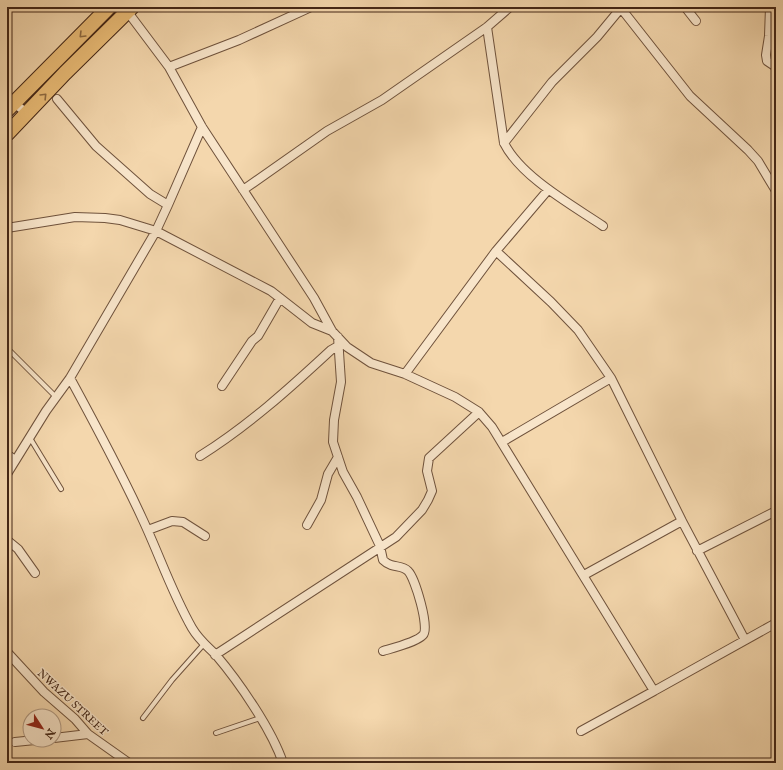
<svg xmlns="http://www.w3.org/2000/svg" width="783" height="770" viewBox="0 0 783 770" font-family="'IM FELL English',serif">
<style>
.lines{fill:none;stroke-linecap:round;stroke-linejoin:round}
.service-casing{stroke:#6f523c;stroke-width:6}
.minor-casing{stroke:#6f523c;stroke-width:10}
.trunk-casing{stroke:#432616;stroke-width:16}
.service{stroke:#f8e5ca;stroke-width:4}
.minor{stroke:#f8e5ca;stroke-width:8}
.trunk{stroke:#eabc76;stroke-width:14}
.oneway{stroke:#8e6a41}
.labels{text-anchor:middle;stroke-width:3;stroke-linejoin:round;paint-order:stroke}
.street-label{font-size:11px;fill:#432616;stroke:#f8e5ca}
</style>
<rect width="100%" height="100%" fill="#f4d7ad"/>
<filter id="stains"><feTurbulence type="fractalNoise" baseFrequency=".005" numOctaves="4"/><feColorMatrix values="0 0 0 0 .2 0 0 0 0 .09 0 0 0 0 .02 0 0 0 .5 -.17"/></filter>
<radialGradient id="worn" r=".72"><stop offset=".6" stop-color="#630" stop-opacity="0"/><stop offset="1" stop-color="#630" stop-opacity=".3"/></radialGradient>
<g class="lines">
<g class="service-casing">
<path id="service" d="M9,350l47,47
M30,438l31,51
M7,452l10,7
M143,718l29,-38 32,-36
M216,733l44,-15"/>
</g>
<g class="minor-casing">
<path id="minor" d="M620,7l70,89 58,54 10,11 18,30
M685,7l11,14
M770,7l-1,29 -3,19 1,6 9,6
M127,11l42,56 33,60 112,171 18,33 15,16 24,16 34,11 50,23 24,15 13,15 162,264 122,-68
M487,27l17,116c17,34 68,62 99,83
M169,67l70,-27 72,-33
M7,98l20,15
M57,99l39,47 54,48 18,11
M504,143l48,-61 45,-45 24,-29
M243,190l84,-59 55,-31 105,-73 23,-20
M7,228l68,-11 30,1 15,2 36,11 115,60 41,32 20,8
M496,251l55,51 27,28 33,48 71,143 63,119
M338,337l3,45 -7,38 -1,22 10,30 14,25 23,49 3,14c2,2 5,4 8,5 6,2 12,1 17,6 7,7 22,57 15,64 -6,7 -30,13 -40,16
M405,374l91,-123 52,-61
M70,378c25,46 50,92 72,140 17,36 30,75 50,110 7,12 15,18 24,27 23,27 56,75 67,108
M222,386l30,-45 6,-5 22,-38
M502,442l109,-64
M200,456c48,-30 90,-68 131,-106l7,-4
M7,474l39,-63 24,-33 86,-147 12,-26 34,-78
M307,525l14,-25 7,-26 10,-17
M148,530l24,-9 11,1 22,14
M7,540l11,9 17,24
M697,551l79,-40
M584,575l98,-54
M7,652l37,40 31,27 13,15 41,29
M215,655l181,-118 26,-27 6,-10 4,-9 -5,-20 2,-13 50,-46
M581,731l73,-40
M54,738l34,-4
M15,742l20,-2"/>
</g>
<g class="trunk-casing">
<path id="trunk" d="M7,110l102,-103
M7,134l58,-61 67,-66"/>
</g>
<use href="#service" class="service"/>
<use href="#minor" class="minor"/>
<use href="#trunk" class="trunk"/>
</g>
<defs><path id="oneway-chevron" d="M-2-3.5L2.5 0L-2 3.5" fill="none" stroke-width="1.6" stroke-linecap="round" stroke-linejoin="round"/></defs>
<g class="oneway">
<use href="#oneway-chevron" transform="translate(82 35) rotate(135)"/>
<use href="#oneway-chevron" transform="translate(44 96) rotate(-46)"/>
</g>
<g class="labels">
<g class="street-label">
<text transform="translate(73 702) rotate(43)" y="4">NWAZU STREET</text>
</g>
</g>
<rect width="783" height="770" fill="none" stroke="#f4d7ad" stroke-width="24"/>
<rect x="8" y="8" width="767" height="754" fill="none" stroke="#432616" stroke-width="2"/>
<rect x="12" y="12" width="759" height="746" fill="none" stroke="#432616"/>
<g transform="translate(42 728) rotate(126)"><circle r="19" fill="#f8e5ca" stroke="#b09982"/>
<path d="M0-3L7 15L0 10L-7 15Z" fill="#8f2418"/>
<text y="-6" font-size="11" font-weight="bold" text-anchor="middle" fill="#432616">N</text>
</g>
<rect width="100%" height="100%" filter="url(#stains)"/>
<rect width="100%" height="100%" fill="url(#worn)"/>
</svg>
